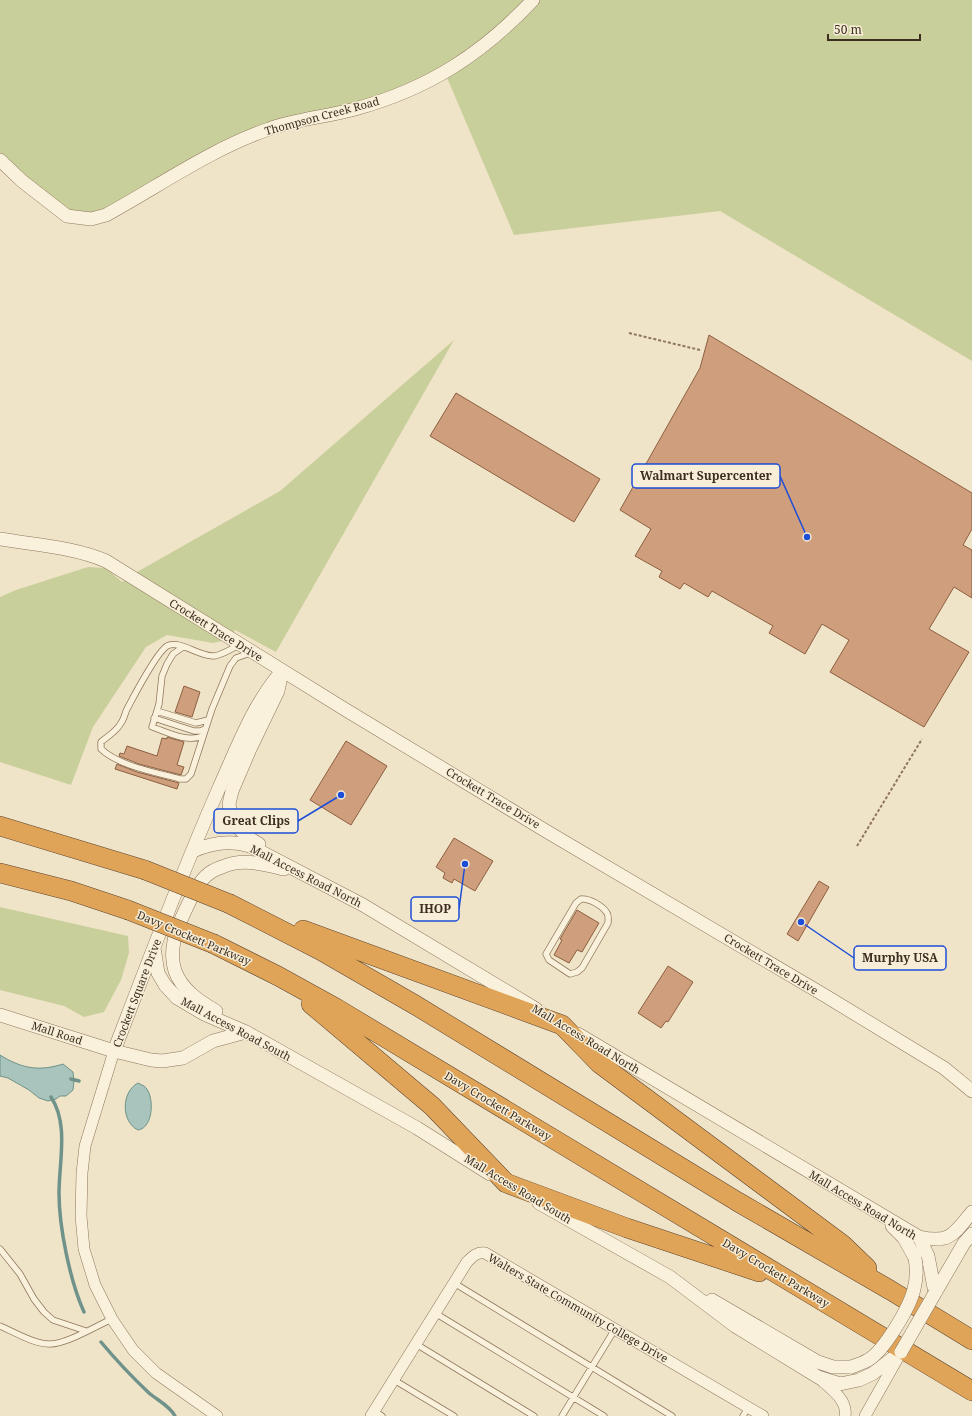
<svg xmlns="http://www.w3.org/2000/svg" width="972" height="1416" viewBox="0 0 972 1416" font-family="'Noto Serif',serif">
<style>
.green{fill:#c9cf9b}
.water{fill:#a9c4bc;stroke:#6f938a}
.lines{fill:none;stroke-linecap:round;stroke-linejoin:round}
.stream{stroke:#6f938a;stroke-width:3.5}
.building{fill:#cf9f7d;stroke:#8d5f41}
.service-casing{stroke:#8d765c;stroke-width:7}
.minor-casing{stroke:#8d765c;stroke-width:12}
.tertiary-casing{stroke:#8d765c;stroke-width:14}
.motorway-casing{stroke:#5b4430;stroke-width:20}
.path{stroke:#8d765c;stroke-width:2;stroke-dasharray:3 2;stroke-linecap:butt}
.service{stroke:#faf1dc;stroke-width:5.5}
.minor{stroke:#faf1dc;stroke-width:11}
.tertiary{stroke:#faf1dc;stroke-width:13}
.motorway{stroke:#e0a458;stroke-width:19}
.tertiary-bridge-casing{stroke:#8d765c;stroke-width:14;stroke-linecap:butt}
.motorway-bridge-casing{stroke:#5b4430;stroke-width:20;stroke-linecap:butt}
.tertiary-bridge{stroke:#faf1dc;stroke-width:13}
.motorway-bridge{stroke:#e0a458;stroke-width:19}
.labels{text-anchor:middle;stroke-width:3;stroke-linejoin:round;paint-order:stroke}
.street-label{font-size:11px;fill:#3d2e20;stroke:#f7eed8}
.leader{fill:none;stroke:#1d4ed8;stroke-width:1.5}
.callout-dot{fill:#1d4ed8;stroke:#f7eed8;stroke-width:1.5}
.callout{fill:#f7eed8;stroke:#1d4ed8;stroke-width:1.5}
.callout-label{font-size:12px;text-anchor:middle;font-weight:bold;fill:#3d2e20}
</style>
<rect width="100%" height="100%" fill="#f0e4c8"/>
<path class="green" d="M0,0h972v361l-252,-150 -206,24 -69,-162 -34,17 -141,38 -136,72 -55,18 -79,-58z
M454,340l-178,312 -41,-22 -5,9 -17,4 -46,-8 -21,12 -53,80 -22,58 -71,-23v-165l16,-7 72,-23 18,1 16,14 15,-10 143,-81z
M0,907l128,29 1,17 -8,27 -17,32 -20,5 -20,-11 -64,-16z"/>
<path class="water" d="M0,1055c21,13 38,17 63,9l10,8 1,9 -1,9 -7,6h-6l-4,3 -8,2 -9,-3 -10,-8 -21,-12 -8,-2z
M138,1083c2,1 4,2 6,3 11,8 10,42 -6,44 -17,-8 -17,-38 0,-47z"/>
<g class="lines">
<path class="stream" d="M71,1079l8,2
M51,1097c18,27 8,65 8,96 0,34 11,88 25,119
M101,1342c15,18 31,35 48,51 8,7 21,13 26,23"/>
</g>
<path class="building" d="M709,335l263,158v36l-9,16 9,5v48l-18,-11 -25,42 40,23 -45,75 -94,-55 19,-32 -27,-16 -17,30 -36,-21 4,-7 -61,-35 -4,6 -24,-14 -4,6 -21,-12 3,-6 -27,-15 16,-27 -31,-19 80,-142z
M456,393l144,86 -26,43 -144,-86z
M184,686l16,6 -8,25 -17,-5z
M167,737l17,5 -7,23 7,2 -3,8 -42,-11 -20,-8 1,-3 4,1 3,-8 30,10 5,-18 5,1z
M346,741l41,25 -36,59 -41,-25z
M117,764l20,8 42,11 -2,6 -62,-20z
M454,838l39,23 -18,30 -21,-12 -2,4 -9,-5 2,-5 -9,-6z
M819,881l10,6 -31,54 -11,-7z
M577,910l22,13 -17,29 -5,-2 -8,13 -15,-8 8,-15 -2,-1z
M668,966l25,16 -25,40 -2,-1 -5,7 -23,-15z"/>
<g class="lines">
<g class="service-casing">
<path id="service" d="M239,645c-8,4 -17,10 -25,11 -15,1 -35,-17 -47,-10 -11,7 -33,50 -40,63 -2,4 -3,10 -6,14 -4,8 -13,13 -20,19v7c18,17 54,23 79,30h6l5,-5 21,-65 18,-43 6,-8 14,-5
M183,647l-10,7 -6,10 -5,12 -3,28 -7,23c15,5 35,16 51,9
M157,711l39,12 12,-3
M154,718l40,13h6l5,-2
M581,899c8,-1 22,7 26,14 2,3 1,7 1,10l-26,45 -5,4 -7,2 -21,-14 -3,-6 30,-51z
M0,1249l20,25 14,25 10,13 9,8 33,11
M454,1283l218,133
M435,1313l169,103
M0,1326c14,6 34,18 49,18 16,1 47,-18 63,-25
M416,1344l118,72
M394,1380l60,36
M374,1411l8,5
M562,1416l53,-87
M743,1416l5,-8"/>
</g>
<g class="minor-casing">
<path id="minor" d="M114,1051l-29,95 -3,27 -1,43 3,33 11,36 17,34 21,31 23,23 61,43
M820,1379c10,9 28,21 25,37
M371,1416l96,-154c6,-6 10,-10 18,-9l278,163
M865,1416l35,-62"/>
</g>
<g class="tertiary-casing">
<path id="tertiary" d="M0,160l22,21 45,35 24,3 15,-4c53,-29 105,-66 163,-86 27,-10 57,-12 86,-20 73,-20 126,-54 178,-109
M0,539c35,6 74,8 106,22l240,149 205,124 273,161 120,73 28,23
M259,844l-10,-6 -13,-12 -5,-10 -2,-12 3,-13 18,-42 28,-58 4,-20
M193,851c18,-8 38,-11 57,-5l113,59 173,104
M154,948l4,25 7,12 12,13 27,16 42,18 171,96 73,46
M216,1011c-16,-9 -34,-21 -41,-40 -3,-9 -3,-20 -1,-30 2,-13 22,-57 32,-65 4,-4 10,-7 16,-9 21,-9 41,-3 62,2
M0,1015l114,36 37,9 11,1 21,-3 30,-17 33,-9
M578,1034l341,203 9,19 7,37
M114,1051c34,-88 67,-177 105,-263 18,-40 34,-84 63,-117
M539,1203l131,74 65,49 83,51 22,7 19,-4 13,-6 29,-22
M892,1226l12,12 11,20
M919,1237c31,7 35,-3 53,-25
M935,1293l29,-50 8,-9
M712,1300l106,62 15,5h18"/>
</g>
<g class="motorway-casing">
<path id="motorway" d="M0,826l145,44
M0,873l71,18 57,19
M230,904l90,46 97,56 321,196 152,88 82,50
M303,930l259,95 38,39 242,180 25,24
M214,944l64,32 58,32 636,383
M311,1004l121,102 74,77 121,45 132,44"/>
</g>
<path class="path" d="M629,333l71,17
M857,846l65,-107"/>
<use href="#service" class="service"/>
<use href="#minor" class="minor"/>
<use href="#tertiary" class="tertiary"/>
<use href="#motorway" class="motorway"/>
<g class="tertiary-bridge-casing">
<path id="tertiary-bridge" d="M901,1352l34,-59
M851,1367c6,-2 12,-4 17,-7 16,-9 42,-53 46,-71 3,-11 3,-20 1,-31"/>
</g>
<g class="motorway-bridge-casing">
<path id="motorway-bridge" d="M145,870l85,34
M128,910l86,34"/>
</g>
<use href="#tertiary-bridge" class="tertiary-bridge"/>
<use href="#motorway-bridge" class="motorway-bridge"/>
</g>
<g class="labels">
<g class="street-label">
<text transform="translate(322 116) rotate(-15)" y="4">Thompson Creek Road</text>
<text transform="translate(216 630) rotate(32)" y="4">Crockett Trace Drive</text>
<text transform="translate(493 798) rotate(31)" y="4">Crockett Trace Drive</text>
<text transform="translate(306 876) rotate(27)" y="4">Mall Access Road North</text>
<text transform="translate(194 938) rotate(23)" y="4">Davy Crockett Parkway</text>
<text transform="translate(771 964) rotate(31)" y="4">Crockett Trace Drive</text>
<text transform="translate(137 993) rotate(-69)" y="4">Crockett Square Drive</text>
<text transform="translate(236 1029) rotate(28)" y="4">Mall Access Road South</text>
<text transform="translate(57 1033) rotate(18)" y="4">Mall Road</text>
<text transform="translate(586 1039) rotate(31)" y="4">Mall Access Road North</text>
<text transform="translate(498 1106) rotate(31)" y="4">Davy Crockett Parkway</text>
<text transform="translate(518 1189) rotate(31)" y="4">Mall Access Road South</text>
<text transform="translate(863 1205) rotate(31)" y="4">Mall Access Road North</text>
<text transform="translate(776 1273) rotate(31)" y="4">Davy Crockett Parkway</text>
<text transform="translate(578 1308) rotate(30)" y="4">Walters State Community College Drive</text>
</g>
</g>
<path class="leader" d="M807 537L780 476M341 795L298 821M465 864L459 909M801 922L854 958"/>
<g class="callout-dot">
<circle cx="807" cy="537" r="4"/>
<circle cx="341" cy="795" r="4"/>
<circle cx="465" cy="864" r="4"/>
<circle cx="801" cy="922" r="4"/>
</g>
<g class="callout">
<rect x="632" y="464" width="148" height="24" rx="4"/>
<rect x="214" y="809" width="84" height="24" rx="4"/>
<rect x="411" y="897" width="48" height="24" rx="4"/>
<rect x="854" y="946" width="92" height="24" rx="4"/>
</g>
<g class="callout-label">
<text x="706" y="480">Walmart Supercenter</text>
<text x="256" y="825">Great Clips</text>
<text x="435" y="913">IHOP</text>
<text x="900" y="962">Murphy USA</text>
</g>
<path d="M828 34v6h92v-6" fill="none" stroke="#3d2e20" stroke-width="2"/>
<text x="834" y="34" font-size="12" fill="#3d2e20" stroke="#f7eed8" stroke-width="3" paint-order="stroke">50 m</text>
</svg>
